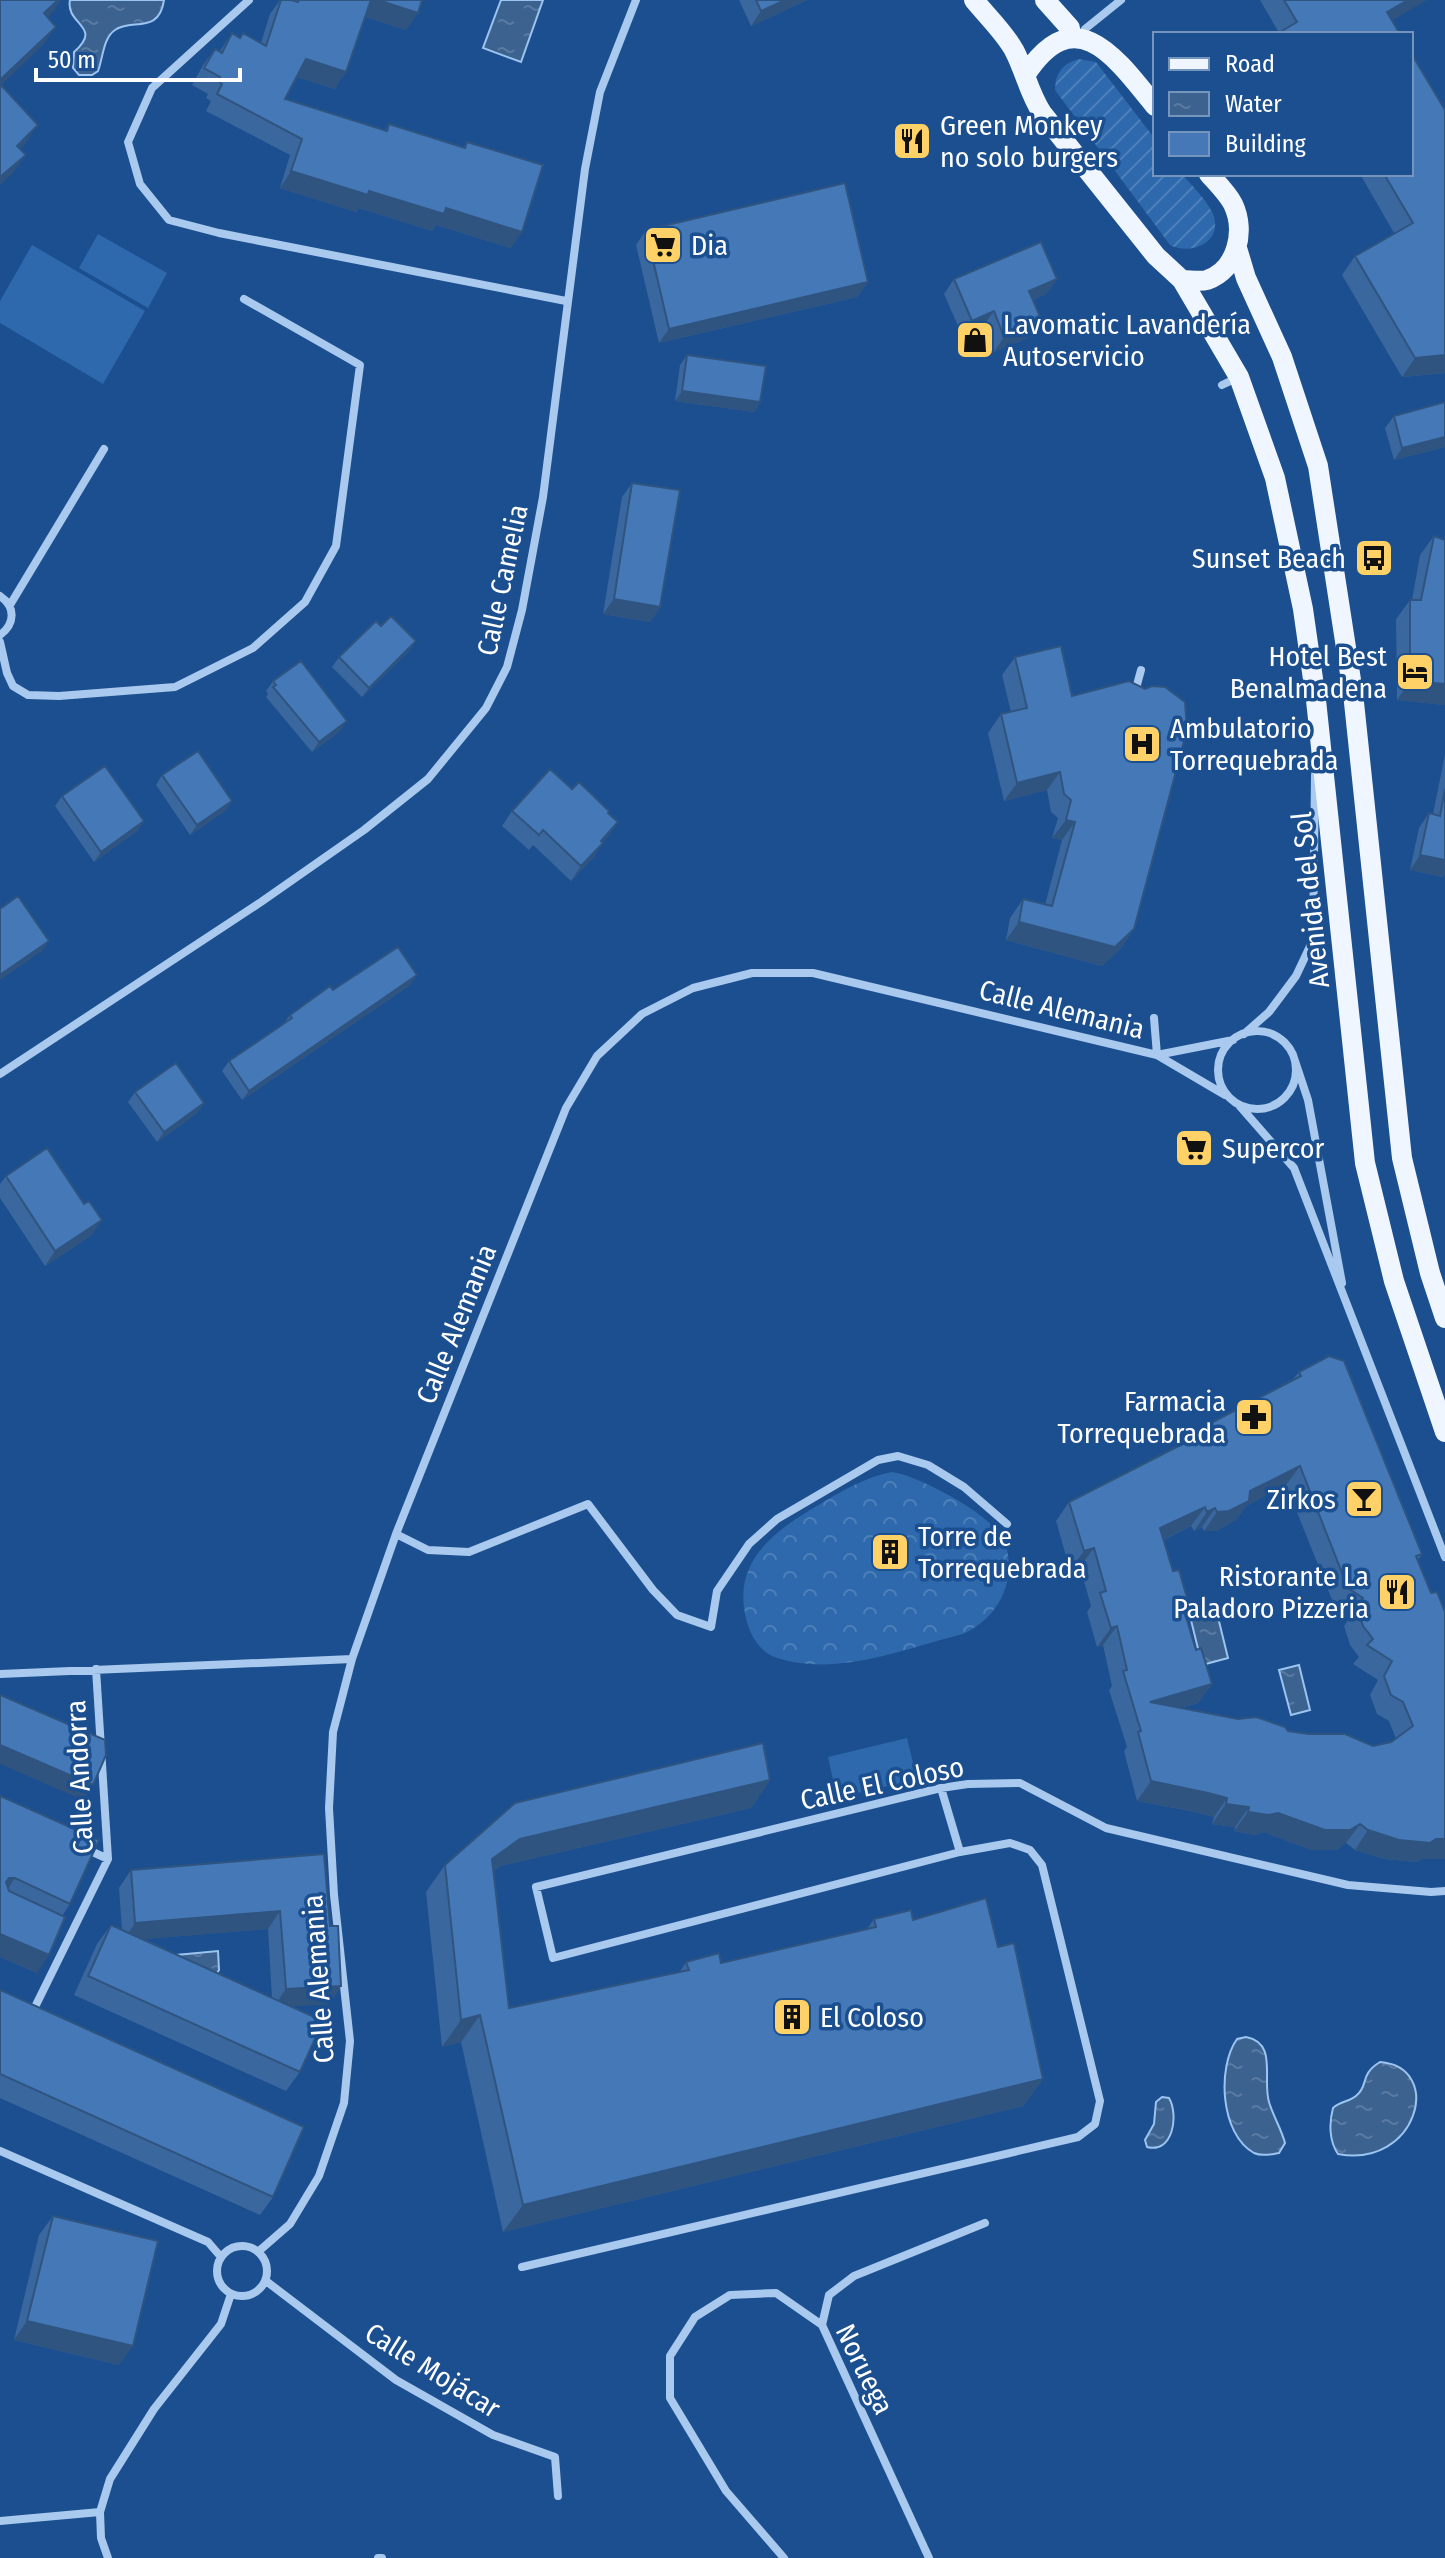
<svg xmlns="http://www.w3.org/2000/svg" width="1445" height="2558" viewBox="0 0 1445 2558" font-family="'Fira Sans Condensed',sans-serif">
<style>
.forest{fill:url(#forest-crowns)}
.garden{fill:url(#garden-furrows)}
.pitch{fill:#2e69ad}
.water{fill:url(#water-ripples);stroke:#9cc4f0;stroke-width:2}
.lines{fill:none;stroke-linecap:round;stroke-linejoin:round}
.street{stroke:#a9c9ee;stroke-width:8}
.primary{stroke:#f0f6ff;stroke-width:20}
.wall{fill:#3a679d;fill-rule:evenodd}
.shaded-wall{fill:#305480}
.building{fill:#4478b7;stroke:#305480;stroke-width:2;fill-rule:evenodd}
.labels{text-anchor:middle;stroke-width:7;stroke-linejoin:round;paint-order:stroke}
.poi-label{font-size:28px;fill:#fff;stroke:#1b4f8f;text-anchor:start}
.street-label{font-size:28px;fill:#fff;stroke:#1b4f8f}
</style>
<defs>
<pattern id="forest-crowns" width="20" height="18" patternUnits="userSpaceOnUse" patternTransform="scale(2)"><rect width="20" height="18" fill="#2e69ad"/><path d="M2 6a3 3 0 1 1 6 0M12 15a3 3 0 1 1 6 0" fill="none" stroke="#4d80b9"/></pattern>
<pattern id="garden-furrows" width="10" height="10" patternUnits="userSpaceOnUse" patternTransform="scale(2)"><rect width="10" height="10" fill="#2e69ad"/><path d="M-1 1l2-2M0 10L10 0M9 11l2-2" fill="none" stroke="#4d80b9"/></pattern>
<pattern id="water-ripples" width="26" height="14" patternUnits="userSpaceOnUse" patternTransform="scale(2)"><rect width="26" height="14" fill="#3c6290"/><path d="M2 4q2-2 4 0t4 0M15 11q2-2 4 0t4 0" fill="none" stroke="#597aa1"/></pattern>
</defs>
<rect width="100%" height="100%" fill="#1b4f8f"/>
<path class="forest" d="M892,1472c28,4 95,41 111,65 3,4 4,12 5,18 5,35 -14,65 -45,79 -60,15 -125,43 -186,24 -16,-5 -26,-21 -30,-36 -17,-60 27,-91 73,-118 24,-14 45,-27 72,-32z"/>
<path class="garden" d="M1079,59l17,3 59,77v35h27c10,12 25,26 31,40 11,28 -22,42 -43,31l-115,-155c0,-17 8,-27 24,-31z"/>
<path class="pitch" d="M98,234l69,39 -19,35 -69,-40z
M32,245l113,66 -42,73 -103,-61v-22z
M907,1738l10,41 -80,19 -9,-41z"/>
<path class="water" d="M70,0h94c-5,35 -33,18 -49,30 -12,8 -12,28 -17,41l-6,4h-13l-6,-7 1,-16c30,-26 -9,-27 -4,-52z
M501,0h42l-22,62 -38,-14z
M1215,1605l13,53 -26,7 -13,-53z
M1299,1665l11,45 -19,5 -12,-45z
M218,1951l1,19 -4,6 -39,-21z
M1246,2037c32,6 16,42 23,65 4,14 12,26 16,41l-6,10c-7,1 -17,4 -25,0 -34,-19 -37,-86 -17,-114z
M1380,2062c65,5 37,107 -42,92 -9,-13 -9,-31 -5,-46 7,-7 17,-6 24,-13 12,-10 2,-20 23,-33z
M1162,2097l7,1c10,17 4,56 -22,49l-2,-7 9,-16 2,-22z"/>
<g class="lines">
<path class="street" d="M249,0l-97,88 -24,54 12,42 29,36 50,13 347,68
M1085,29l36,-29
M1222,385l17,-8
M0,596c16,11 15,28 0,39
M10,605l94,-156
M0,642l7,31 6,13 15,9 31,1 116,-9 78,-39 52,-46 31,-56 24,-181 -116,-66
M1135,692l6,-22
M1154,1018l3,37
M1218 1070a39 39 0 1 1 78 0a39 39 0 1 1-78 0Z
M1244,1034l25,-22 27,-36 17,-36 2,-165
M1157,1055l68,40
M1295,1061l13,39 34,183
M0,1074l261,-172 103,-72 64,-51 58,-71 21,-41 15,-57 21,-113 42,-328 15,-77 36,-92
M1238,1104l56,64 151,389
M396,1534l32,16 41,2 119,-48 65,86 24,25 34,12 6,-36 32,-47 28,-25 101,-59 20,-4 30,9 36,22 43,37
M0,1674l352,-15
M941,1788l19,64 -407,106 -17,-71 405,-99 27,-4 52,-1 86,45 242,57 83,7 14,-1
M84,1848l24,11
M34,2009l74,-150 -12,-190
M0,2151l208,91 13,15
M217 2271a25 25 0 1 1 50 0a25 25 0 1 1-50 0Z
M259,2251l31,-27 29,-48 25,-73 6,-62 -16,-146 -5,-87 4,-76 19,-73 44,-125 170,-426 31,-52 45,-42 51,-26 59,-15h61l344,82 76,-15
M522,2267l556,-130 17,-13 5,-23 -58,-236 -12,-15 -20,-7 -50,9
M266,2281l130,99 97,55 62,22 3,39
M822,2325l7,-30 25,-19 131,-53
M0,2521l100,-9
M108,2558l-7,-20 -1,-26 10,-33 44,-70 67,-85 10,-30
M378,2558h4
M784,2558l-58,-67 -56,-93v-42l25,-39 35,-22 46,-2 46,32 107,233"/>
<path class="primary" d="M974,0c13,16 30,32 40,50 11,21 15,43 28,63l114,143 26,24 57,97 36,101 28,131 13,91 49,463 29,118 51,151
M1045,0l25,28
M1026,74c49,-74 89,-18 129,32
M1237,248l9,30 36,79 36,109 35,227 49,465 28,115 15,45
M1182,280c8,0 18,2 25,0 30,-10 39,-49 26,-76 -5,-10 -16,-21 -24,-30"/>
</g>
<path class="wall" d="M280,0h142l-16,30 -40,-13 -31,72 -38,-12 -12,22 100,31 4,-6 74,24 4,-6 44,106 -75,-23 -4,6 -73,-23 -3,4 -76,-24 10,-33 -84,-44 5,-10 -5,-3 2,-4 -16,-9 11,-20 12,-16 5,2 12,-18 8,5 21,5 9,-29z
M739,0h68l-56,26z
M1260,0h167l-148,33z
M1445,110v263l-43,4 -60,-102 13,-19 39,-23 -34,-59h51z
M646,230l222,52 -11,15 -198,46 -23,-98z
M954,279h103l-11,15 -13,6 9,21 -10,15 -38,16 -11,-26 -21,9 -18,-41z
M687,355l73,47 -6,10 -79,-11 5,-36z
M1445,402v45l-51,13 -9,-32 9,-12z
M632,483l28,124 -10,15 -47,-8 19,-117z
M1434,536l11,169 -48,-5 -1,-81 14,-19h2l8,-45z
M416,641l-7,10 -47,46 -30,-30 7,-10z
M1015,657l57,39 62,233 -13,19 -19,18 -96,-26 4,-22 13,-19 22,6 17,-65 -10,-2 6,-20 -7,-6 -4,-22 -43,11 -16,-68 13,-19 10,-2 -9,-37z
M273,681l67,50 -28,21 -46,-55 2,-3 -2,-3z
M1445,754v120l-2,3 -33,-7 9,-42 10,-15 4,1z
M162,775l70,26 -7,10 -35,24 -34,-50z
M572,789l36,24 10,9 -16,20 -9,16 -22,23 -38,-36 -4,5 -27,-24 10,-15z
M62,796l82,25 -7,10 -43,31 -39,-56z
M410,985l-168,115 -20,-29 7,-10 55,-38 6,-8 43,-25z
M135,1092l69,11 -7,10 -40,29 -29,-40z
M6,1176l86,59 -47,31 -45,-68v-14z
M1299,1372l123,182 -4,6 17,298 -13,1 -6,3 -31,-3 -30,-9 -9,-7 -9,7h-26l-47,-18 -9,3 -21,-4 1,-4 -23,-3 2,-7 -19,-5 -58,-11 -13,-50 3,-4 -18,-57 3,-4 -9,-41 -6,2 -10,-35 4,-6 -11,-39 -10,3 -14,-49 13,-19 135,-69 7,-10 82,-44zM1286,1485l49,122 15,10 -6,9 6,19 9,12 -6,7 25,16 -8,15 7,19 12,7 7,18 -5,3 -18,4 -85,-15 -107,-23 17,-5 14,-19 -16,-34 -11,-39 4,-6 -16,-34 -9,-31 27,-14 3,5 8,-4 2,4h12l20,-11 10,-14z
M885,1538l18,18 -4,5 -7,4 -11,-3 -4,-11z
M770,1780l-19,28 -251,58 -6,5 15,137 170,-35 7,-11 35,1 146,-34 7,-10 39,1 85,27 45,132 -20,27 -520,126 -42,-190 -19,5 -16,-155 19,-27z
M0,1796l70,108 -8,12 -25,57 -37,-16z
M324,1854l6,72 11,60 -12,18 -39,2 10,66 -14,19 -212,-96 23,-51 14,-19 11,5 -3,-42 12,-18zM268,1929l4,69 -130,-59z
M0,1990l273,207 -13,18 -260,-117z
M53,2216l66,149 -105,-25 25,-105z"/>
<path class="shaded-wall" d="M58,0h3l-7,11 -24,22 14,-20z
M371,0h7l40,13 -12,17 -46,-15z
M785,0h22l-56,26 10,-15z
M1408,0h19l-53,31 13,-19z
M56,27l-14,19 -42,40v-6z
M306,59l40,13 -11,17 -41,-13z
M38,125l-13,19 -22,21 14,-19z
M26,155l-14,19 -12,11v-8z
M291,171l78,20 77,17 76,24 -11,16 -75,-23 -4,6 -73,-23 -3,4 -76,-24z
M1057,279l-11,15 -27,12 10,-15z
M868,282l-11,15 -198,46 10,-14z
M994,311l-11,15 -21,9 10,-14z
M1042,321l-10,15 -38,16 10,-15z
M1445,355v18l-43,4 13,-19z
M682,391l78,11 -6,10 -79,-11z
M1445,437v10l-51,13 8,-12z
M614,599l46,8 -10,15 -47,-8z
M416,641l-7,10 -47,46 7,-9z
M1410,681l35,3v21l-48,-5z
M347,721l-7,10 -28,21 7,-10z
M1060,772l-13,18 -43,11 13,-18z
M232,801l-7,10 -35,24 7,-10z
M1066,820l9,2 -13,18 -10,-2z
M144,821l-7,10 -43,31 7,-10z
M618,822l-10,15 -17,18 10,-14z
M603,843l-10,15 -22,23 10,-15z
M1420,855l25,5v14l-2,3 -33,-7z
M1019,922l115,7 -13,19 -19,18 -96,-26z
M49,941l-7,10 -42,29v-5z
M417,975l-7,10 -168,115 7,-9z
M204,1103l-7,10 -40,29 7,-10z
M102,1220l-10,15 -47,31 10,-15z
M1300,1466l-14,19 -40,21 -10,14 -20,11h-12l13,-19 33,-21z
M1205,1507l-14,19 -44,22 13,-20z
M1215,1508l-13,19 -8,4 13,-19z
M1094,1548l-14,19 -10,3 14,-19z
M903,1556l-4,5 -7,4 -11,-3 3,-5z
M1117,1626l-14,19 -6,2 14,-19z
M1212,1684l-14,19 -62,18 14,-19z
M0,1745l93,40 -10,15 -83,-36z
M770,1780l-19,28 -251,58 -27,21 19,-28 28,-20z
M1151,1781l57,12 19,5 -13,19 -19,-5 -58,-11z
M1226,1804l23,3 -14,20 -23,-3z
M1248,1812l30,1 82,11 -14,19 -9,7h-26l-47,-18 -9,3 -21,-4z
M1368,1830l68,9h9v20h-23l-6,3 -31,-3 -30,-9z
M9,1878h6l-12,18 -3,-6z
M280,1911l-12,18 -145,12 12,-18z
M0,1934l49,21 -12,18 -37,-16z
M341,1986l-12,18 -56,4 13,-19z
M480,2015l-19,27 -19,5 19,-27z
M1043,2079l-20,27 -520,126 20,-27z
M27,2321l106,25 -14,19 -105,-25z"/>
<path class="building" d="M0,0h58l-14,13 12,14 -56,53z
M281,0h10l7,2v-2h73l-25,72 -40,-13 -21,40 102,32 2,-7 76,24 2,-6 76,23 -21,67 -76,-24 -2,6 -75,-23 -1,4 -77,-24 11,-32 -85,-45 5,-10 -4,-3 2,-4 -16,-9 11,-19 7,4 10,-20 8,5 3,-5 23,13z
M378,0h44l-4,13z
M756,0h29l-24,11z
M1284,0h124l-21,12 13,22h-123l20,-12z
M1411,53l34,57v245l-30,3 -60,-102 58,-33 -29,-49h27z
M0,84l38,41 -21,21 9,9 -26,22z
M845,183l23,99 -199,47 -23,-99z
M1041,242l16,37 -28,12 13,30 -38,16 -10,-26 -22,10 -18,-42z
M687,355l79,11 -6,36 -78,-11z
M1445,402v35l-43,11 -8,-32z
M632,483l48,7 -20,117 -46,-8z
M1434,536l11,4v144l-35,-3v-81h11z
M391,616l25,25 -47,47 -30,-31 37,-36 5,5z
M1061,646l11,50 57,-15 16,8 7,-3 13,1 20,15 2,28 -53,199 -19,18 -96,-25 4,-23 29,7 23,-84 -9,-2 5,-20 -7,-6 -4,-22 -43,11 -16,-69 26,-6 -12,-51z
M301,661l46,60 -28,21 -46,-55 3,-2 -3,-4z
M198,751l34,50 -35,24 -35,-50z
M105,766l39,55 -43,31 -39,-56z
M550,769l22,20 7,-7 30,29 -1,2 10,9 -17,19 2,2 -22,23 -38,-36 -4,5 -27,-24z
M1445,789v71l-25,-5 9,-42 11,3z
M18,896l31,45 -49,34v-66z
M398,947l19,28 -168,116 -20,-30 63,-43 -2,-3 40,-29 3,4z
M176,1063l28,40 -40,29 -29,-40z
M47,1148l37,56 5,-3 13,19 -47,31 -49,-75z
M1329,1356l15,5 78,193 -6,2 15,37 6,-1 8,20v227h-9l-6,4 -31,-3 -31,-10 -8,-6 -10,6h-25l-47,-17 -9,2 -21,-3 1,-5 -23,-3 1,-6 -19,-5 -57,-12 -13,-49 3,-1 -18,-60 4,-1 -10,-44 -6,2 -11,-35 6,-2 -12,-43 -10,3 -15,-49 145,-74 -3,-5 90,-47 -2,-4zM1300,1466l48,122 15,10 -6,9 6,19 10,13 -6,6 25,16 -8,15 7,19 12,7 10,24 -22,16 -18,4 -28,-12h-36l-21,-3 -3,-4 -29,-10 -18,2 -88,-17 62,-18 -11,-36 -5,2 -13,-43 6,-2 -10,-35 -6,1 -13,-43 45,-21 2,5 8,-4 2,4 12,-1 20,-10 1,-10z
M881 1548a12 12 0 1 1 24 0a12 12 0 1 1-24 0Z
M0,1695l105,45 1,15 -13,30 -93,-40z
M763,1743l7,37 -250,59 -28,20 17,149 180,-38 -3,-8 33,-9 2,10 155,-36 -2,-8 37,-9 2,10 73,-22 12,49 16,-4 29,136 -520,126 -43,-190 -19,5 -16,-155 70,-62z
M0,1796l99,44 -29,64 -55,-26h-6l-3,4 3,9 56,26 -16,38 -49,-21z
M324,1854l6,72h8l3,60 -55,3 -6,-78 -145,12 -4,-53z
M111,1925l212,96 -23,51 -212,-96z
M0,1990l304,137 -31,70 -273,-123z
M53,2216l105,25 -25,105 -106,-25z"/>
<defs>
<g id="restaurant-square" transform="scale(2)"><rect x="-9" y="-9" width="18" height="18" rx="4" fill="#ffd166" stroke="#1b4f8f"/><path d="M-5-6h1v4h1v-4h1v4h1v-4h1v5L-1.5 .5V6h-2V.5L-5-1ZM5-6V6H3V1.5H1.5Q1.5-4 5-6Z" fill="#111"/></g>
<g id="supermarket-square" transform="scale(2)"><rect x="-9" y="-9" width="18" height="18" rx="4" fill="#ffd166" stroke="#1b4f8f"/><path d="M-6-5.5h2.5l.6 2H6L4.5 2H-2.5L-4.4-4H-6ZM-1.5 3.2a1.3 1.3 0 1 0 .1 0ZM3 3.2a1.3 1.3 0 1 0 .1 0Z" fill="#111"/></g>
<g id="shop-square" transform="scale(2)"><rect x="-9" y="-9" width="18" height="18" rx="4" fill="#ffd166" stroke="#1b4f8f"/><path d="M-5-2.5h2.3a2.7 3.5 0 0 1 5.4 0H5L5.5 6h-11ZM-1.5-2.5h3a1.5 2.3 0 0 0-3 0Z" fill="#111"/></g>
<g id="bus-square" transform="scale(2)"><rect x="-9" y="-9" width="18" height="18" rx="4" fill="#ffd166" stroke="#1b4f8f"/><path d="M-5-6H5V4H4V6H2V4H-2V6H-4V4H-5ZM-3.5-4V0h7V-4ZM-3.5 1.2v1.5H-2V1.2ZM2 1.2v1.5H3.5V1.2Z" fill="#111"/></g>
<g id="hotel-square" transform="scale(2)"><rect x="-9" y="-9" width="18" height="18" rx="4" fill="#ffd166" stroke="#1b4f8f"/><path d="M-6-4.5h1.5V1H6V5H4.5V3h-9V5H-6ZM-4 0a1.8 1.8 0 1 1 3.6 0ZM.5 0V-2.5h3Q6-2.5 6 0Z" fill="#111"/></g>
<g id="hospital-square" transform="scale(2)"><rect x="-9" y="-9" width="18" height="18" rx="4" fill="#ffd166" stroke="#1b4f8f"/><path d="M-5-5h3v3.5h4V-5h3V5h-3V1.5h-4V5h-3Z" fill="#111"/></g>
<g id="pharmacy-square" transform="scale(2)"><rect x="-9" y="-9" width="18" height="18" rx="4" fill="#ffd166" stroke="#1b4f8f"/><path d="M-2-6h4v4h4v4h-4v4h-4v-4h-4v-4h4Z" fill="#111"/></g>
<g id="bar-square" transform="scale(2)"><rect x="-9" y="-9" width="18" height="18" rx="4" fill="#ffd166" stroke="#1b4f8f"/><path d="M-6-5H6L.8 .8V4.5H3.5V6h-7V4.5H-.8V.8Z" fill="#111"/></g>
<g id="building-square" transform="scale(2)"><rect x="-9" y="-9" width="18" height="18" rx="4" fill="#ffd166" stroke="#1b4f8f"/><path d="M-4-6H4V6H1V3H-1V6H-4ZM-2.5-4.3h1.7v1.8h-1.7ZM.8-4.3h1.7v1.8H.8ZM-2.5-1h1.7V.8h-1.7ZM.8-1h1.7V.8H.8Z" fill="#111"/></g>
</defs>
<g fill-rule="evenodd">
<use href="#restaurant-square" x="912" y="141"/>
<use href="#supermarket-square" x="663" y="245"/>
<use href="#shop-square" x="975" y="340"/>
<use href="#bus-square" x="1374" y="558"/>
<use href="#hotel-square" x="1415" y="672"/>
<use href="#hospital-square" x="1142" y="744"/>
<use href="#supermarket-square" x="1194" y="1148"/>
<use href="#pharmacy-square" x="1254" y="1417"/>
<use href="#bar-square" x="1364" y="1499"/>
<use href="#building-square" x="890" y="1552"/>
<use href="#restaurant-square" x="1397" y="1592"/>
<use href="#building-square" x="792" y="2017"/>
</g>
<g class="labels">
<g class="poi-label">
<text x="940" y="135">Green Monkey<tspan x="940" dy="32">no solo burgers</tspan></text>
<text x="691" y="255">Dia</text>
<text x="1003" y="334">Lavomatic Lavandería<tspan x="1003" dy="32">Autoservicio</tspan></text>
<text x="1346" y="568" text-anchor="end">Sunset Beach</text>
<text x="1387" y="666" text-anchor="end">Hotel Best<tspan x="1387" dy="32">Benalmadena</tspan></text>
<text x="1170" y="738">Ambulatorio<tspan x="1170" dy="32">Torrequebrada</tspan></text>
<text x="1222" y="1158">Supercor</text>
<text x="1226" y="1411" text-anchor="end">Farmacia<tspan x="1226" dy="32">Torrequebrada</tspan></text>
<text x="1336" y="1509" text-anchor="end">Zirkos</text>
<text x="918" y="1546">Torre de<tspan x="918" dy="32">Torrequebrada</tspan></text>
<text x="1369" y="1586" text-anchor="end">Ristorante La<tspan x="1369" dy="32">Paladoro Pizzeria</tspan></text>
<text x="820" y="2027">El Coloso</text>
</g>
<g class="street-label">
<text transform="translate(502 580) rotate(-78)" y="10">Calle Camelia</text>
<text transform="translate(1310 900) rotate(-96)" y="10">Avenida del Sol</text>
<text transform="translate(1062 1009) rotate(14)" y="10">Calle Alemania</text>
<text transform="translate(456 1324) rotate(-68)" y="10">Calle Alemania</text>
<text transform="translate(79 1777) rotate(-93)" y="10">Calle Andorra</text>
<text transform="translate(882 1783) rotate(-12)" y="10">Calle El Coloso</text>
<text transform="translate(318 1979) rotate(-94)" y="10">Calle Alemania</text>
<text transform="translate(865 2369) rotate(64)" y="10">Noruega</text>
<text transform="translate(433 2370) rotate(32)" y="10">Calle Mojácar</text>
</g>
</g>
<rect x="1153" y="32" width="260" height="144" fill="#1b4f8f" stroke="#7695bc" stroke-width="2"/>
<rect x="1169" y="58" width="40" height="12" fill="#f0f6ff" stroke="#7695bc" stroke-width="2"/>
<text x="1225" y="72" font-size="24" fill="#ffffff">Road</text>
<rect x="1169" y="92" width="40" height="24" fill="url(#water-ripples)" stroke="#7695bc" stroke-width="2"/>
<text x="1225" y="112" font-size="24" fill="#ffffff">Water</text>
<rect x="1169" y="132" width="40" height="24" fill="#4478b7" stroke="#7695bc" stroke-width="2"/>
<text x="1225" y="152" font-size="24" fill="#ffffff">Building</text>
<path d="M36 68v12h204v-12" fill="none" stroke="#ffffff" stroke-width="4"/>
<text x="48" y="68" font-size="24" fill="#ffffff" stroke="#1b4f8f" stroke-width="6" paint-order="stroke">50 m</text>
</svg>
